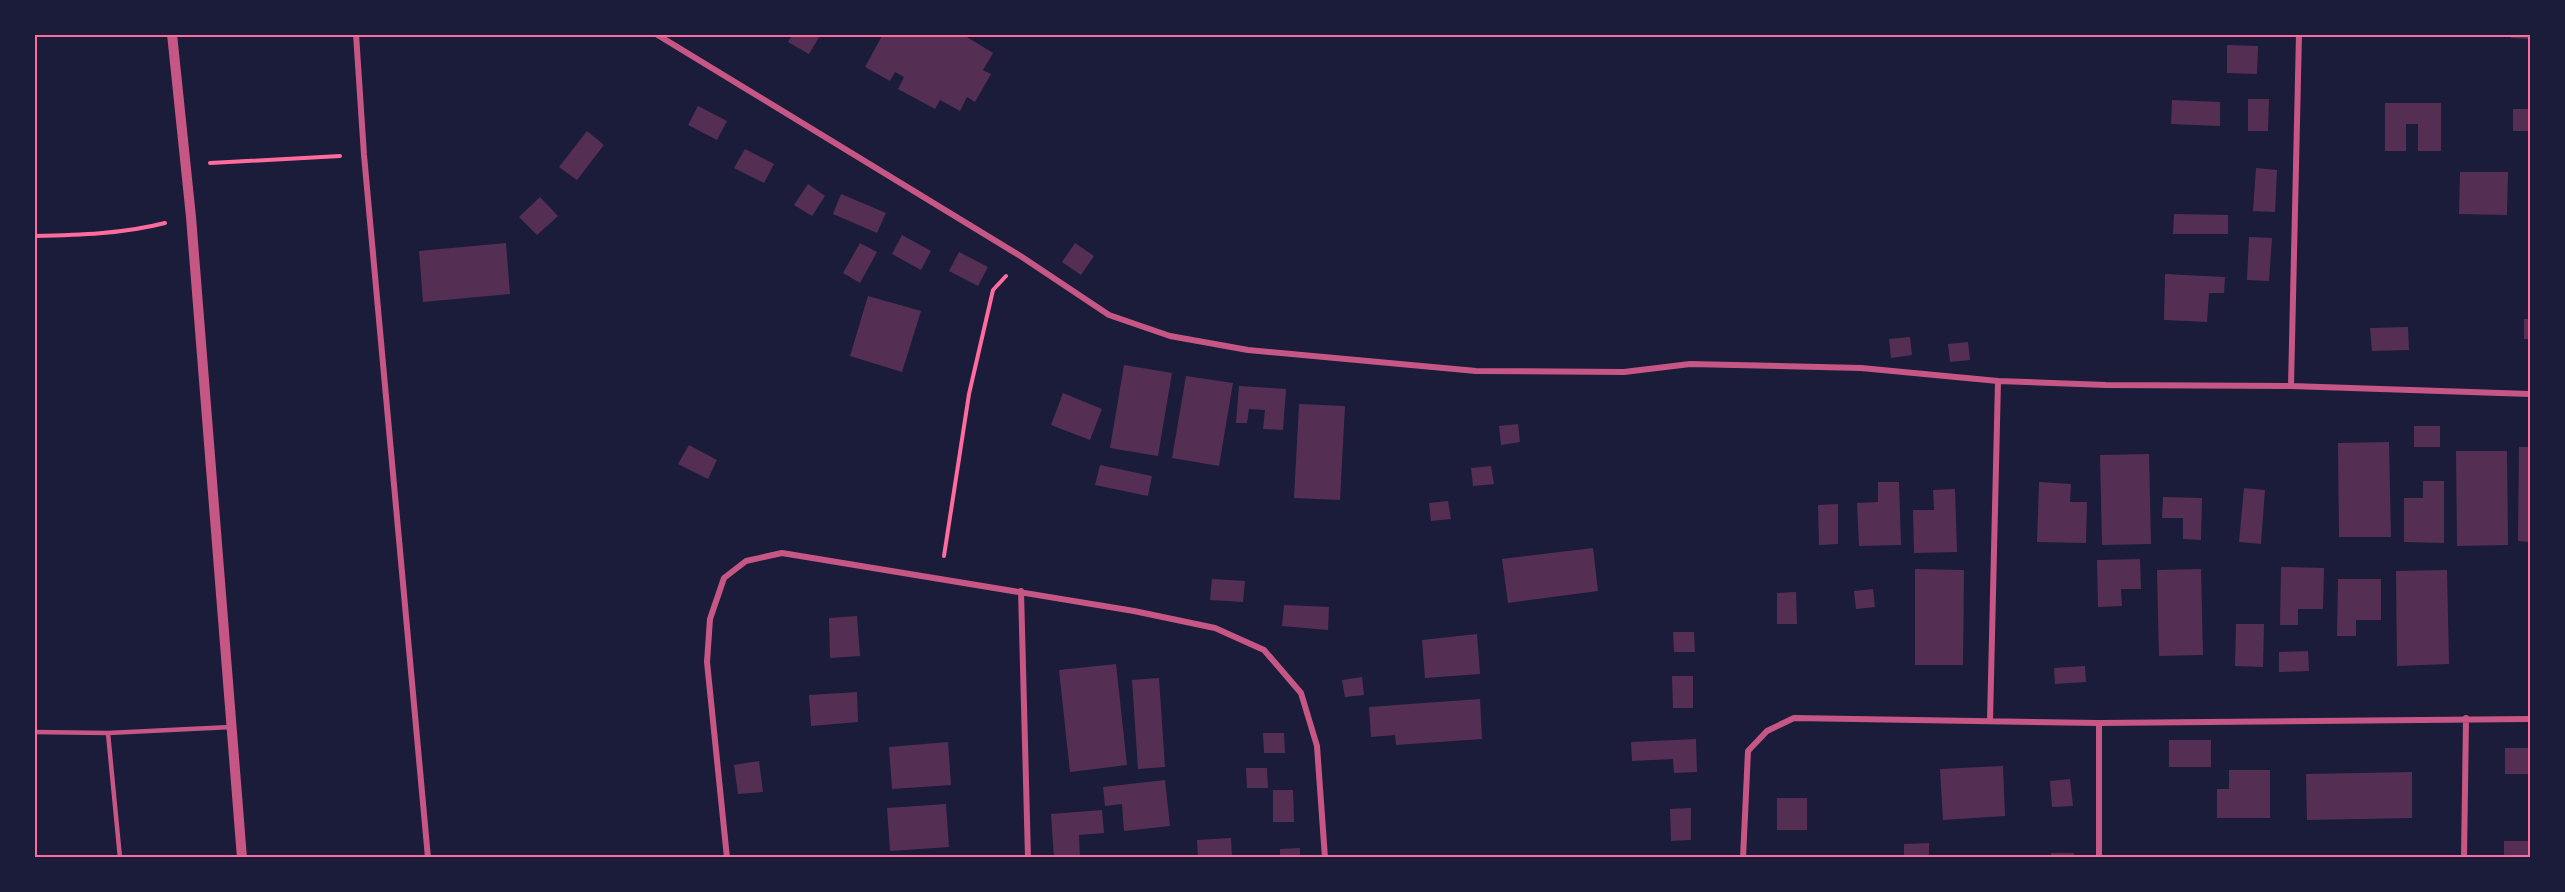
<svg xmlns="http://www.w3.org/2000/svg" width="2565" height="892" viewBox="0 0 2565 892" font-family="'Roboto Serif',serif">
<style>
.building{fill:#542f53}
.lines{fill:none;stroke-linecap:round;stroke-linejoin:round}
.path{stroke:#ff6b9d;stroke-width:4}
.service{stroke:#c65784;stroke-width:4.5}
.minor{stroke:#c65784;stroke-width:6}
.tertiary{stroke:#c65784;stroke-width:10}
.neatline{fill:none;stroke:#ff6b9d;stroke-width:2}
</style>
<rect width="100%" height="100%" fill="#1b1b3a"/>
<path class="building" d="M793,34h28l-12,20 -21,-12z
M883,34h79l31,19 -10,17 8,4 -16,28 -8,-5 -7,14 -20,-11 -5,9 -37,-20 6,-12 -9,-5 -5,9 -25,-14z
M2511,34h19v5l-19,-1z
M2227,45l31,1 -1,28 -30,-1z
M2248,99h21l-1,32h-20z
M2172,100l48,2v24l-49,-2z
M2385,103h56v48h-23v-27h-12v27h-21z
M698,106l29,15 -10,19 -29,-15z
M2513,109h17v22h-17z
M587,131l17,14 -27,35 -18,-13z
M745,149l29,15 -10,19 -30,-15z
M2256,168l21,2 -2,42 -22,-1z
M2460,172h48l-1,43 -48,-1z
M808,184l17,12 -13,20 -18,-11z
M841,194l45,19 -9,20 -44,-19z
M540,197l18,19 -21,19 -18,-18z
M2174,214l54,1v19h-55z
M902,235l29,16 -10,19 -29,-16z
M2249,237l23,1 -3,43 -22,-1z
M506,243l4,51 -87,8 -4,-51z
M860,243l17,9 -17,31 -17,-10z
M1075,243l19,13 -13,19 -19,-13z
M959,252l29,15 -10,19 -29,-15z
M2165,274l60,3 -1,16h-15l-2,29 -43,-2z
M868,296l53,15 -19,61 -52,-16z
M2524,319h6v20h-6z
M2408,327l1,23 -37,1 -2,-23z
M1910,337l2,18 -21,3 -2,-19z
M1968,342l2,18 -20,2 -2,-18z
M1124,365l48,8 -14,83 -48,-8z
M1186,376l47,7 -14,83 -47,-8z
M1239,386l47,3 -3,41 -20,-1 2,-19 -16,-1 -2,14h-11z
M1063,393l39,16 -12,31 -39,-15z
M1299,404l46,2 -5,94 -46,-2z
M1518,424l2,18 -19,3 -2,-19z
M2414,426h26v21h-26z
M2389,442l2,95h-52l-1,-94z
M689,445l28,15 -9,19 -30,-15z
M2519,447h11v95l-12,-1z
M2456,451h51l1,94 -51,1z
M2149,454l2,90 -49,1 -2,-90z
M1100,465l52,11 -4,20 -53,-11z
M1491,466l3,18 -21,2 -2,-18z
M2423,481h21v62l-40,-1v-44h19z
M1878,482h21l2,63 -42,1 -2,-43 21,-1z
M2039,482l32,2 -1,18h17l-1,41 -49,-1z
M2244,488l21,2 -4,54 -22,-2z
M1955,489l2,63 -43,1 -1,-43h21l-1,-20z
M2163,497l39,1 -1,42 -18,-1v-21h-21z
M1448,501l3,18 -20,2 -2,-18z
M1838,504v40l-19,1 -1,-40z
M1593,548l5,43 -90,12 -6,-44z
M2140,559l1,30h-20l1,17 -24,1 -1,-47z
M2281,567l43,1 -1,41h-25v16h-18z
M1915,569l49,1 -1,95h-48z
M2201,569l2,86 -44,1 -2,-86z
M2447,570l2,94 -52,2 -1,-95z
M1212,579l33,2 -2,21 -33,-2z
M2338,579h43v41h-25v16h-19z
M1873,589l2,18 -19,2 -2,-18z
M1796,592l1,32h-20v-31z
M1284,605l45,2 -1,23 -46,-4z
M857,616l3,40 -30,2 -1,-40z
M2236,624h28l-1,43 -28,-1z
M1673,632h21l1,20h-21z
M1477,634l3,40 -55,4 -3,-38z
M2308,651l1,20 -30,1v-20z
M1116,664l11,101 -57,7 -11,-102z
M2085,666l1,16 -31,2 -1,-16z
M1672,676h21v32h-20z
M1362,677l2,18 -19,2 -3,-17z
M1159,678l6,89 -27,2 -6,-89z
M857,692l1,30 -47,4 -2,-31z
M1480,699l2,40 -86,6 -1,-10 -24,2 -2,-30z
M1263,733h21l1,20h-21z
M1696,739l1,33 -23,1 -1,-14 -41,2 -1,-19z
M2169,740h42v27h-42z
M948,742l3,43 -59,4 -3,-42z
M2505,748h23v26h-23z
M759,761l4,31 -25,2 -4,-29z
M2003,766l2,50 -62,4 -3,-51z
M1246,768h21l1,20h-21z
M2229,770h41v48h-53v-29h12z
M2412,772v46l-105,2 -1,-46z
M2070,779l3,27 -21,1 -2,-26z
M1165,780l5,46 -46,5 -2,-27 -17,2 -2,-19z
M1273,790h20l1,32h-21z
M1777,798h30v32h-30z
M946,804l3,43 -59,4 -3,-43z
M1691,808v32l-20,1 -1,-32z
M1102,810l2,23 -25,2 1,23h-26l-3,-44z
M1231,838l1,20h-34l-1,-18z
M2504,841h26v17h-26z
M1929,843v15h-25v-14z
M1300,848v10h-20v-9z
M2051,853h23v5h-23z"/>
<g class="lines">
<path class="path" d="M210,163l130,-7
M34,236c44,-1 88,-2 131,-13
M944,556l25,-162 24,-104 13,-14"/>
<path class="service" d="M34,732l74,1 123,-6
M108,733l12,125"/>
<path class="minor" d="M356,34l8,121 64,703
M656,34l366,223 87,58 61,21 78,14 228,21 148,1 66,-8 171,4 137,13 108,4 185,1
M2299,34l-8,352 239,8
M1021,591l7,267
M1990,721l8,-340
M727,858l-20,-196 3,-43 14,-41 22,-17 36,-8 352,58 81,17 49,22 37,43 16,53 8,112
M1743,858l5,-107 19,-20 27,-13 305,5 431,-4
M2099,858v-135
M2464,858l2,-140"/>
<path class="tertiary" d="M172,34l19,183 51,641"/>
</g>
<rect width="2565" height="892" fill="none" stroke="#1b1b3a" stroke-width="72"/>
<rect x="36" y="36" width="2493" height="820" class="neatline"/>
</svg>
